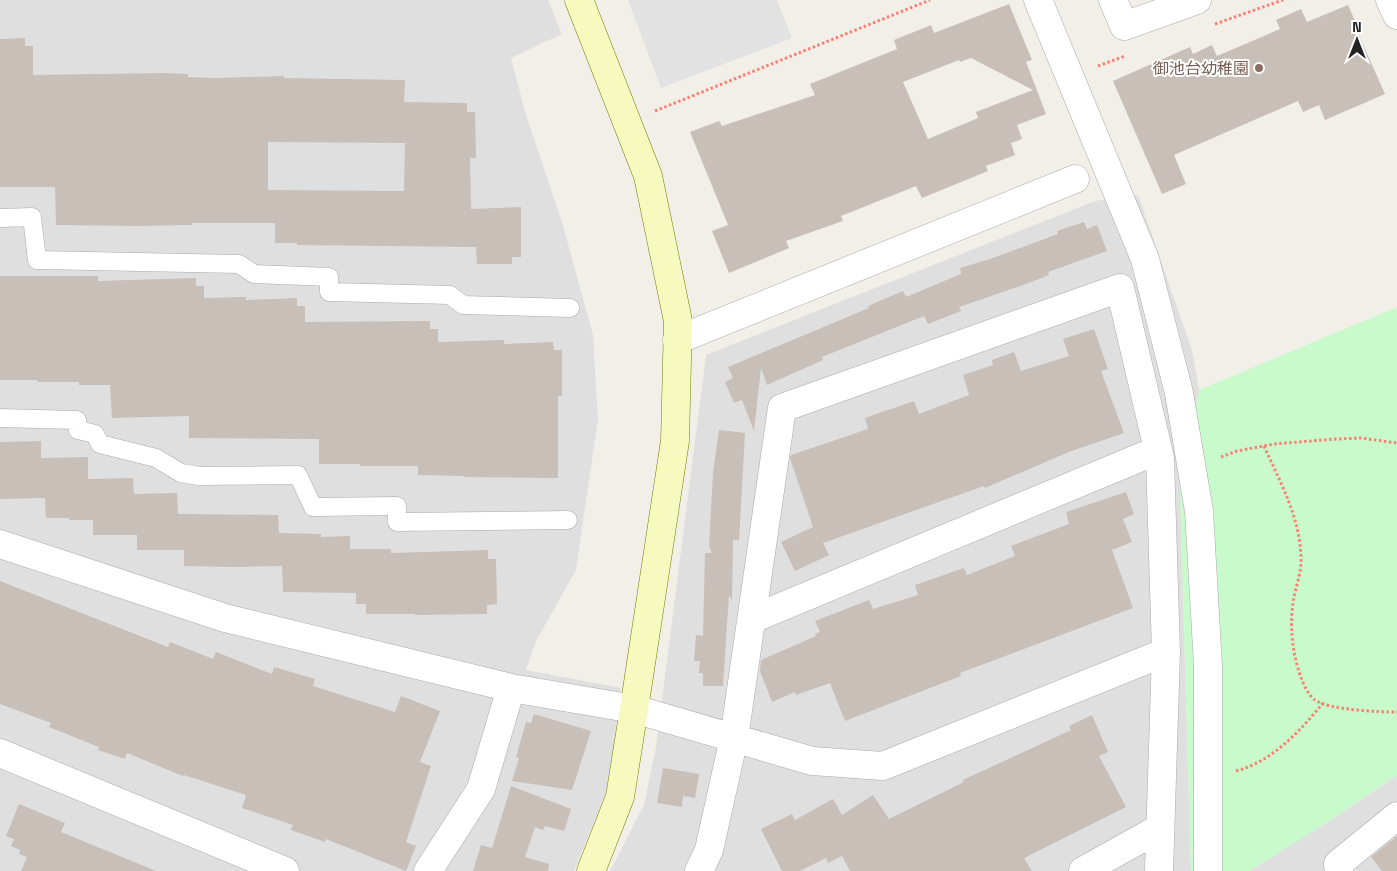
<svg xmlns="http://www.w3.org/2000/svg" width="1397" height="871" viewBox="0 0 1397 871" font-family="'Space Grotesk','Noto Sans JP',sans-serif">
<style>
.residential{fill:#e0dfdf}
.park{fill:#c8facc}
.parking{fill:#e2e2e2}
.building{fill:#c7bfb8;fill-rule:evenodd}
.lines{fill:none;stroke-linecap:round;stroke-linejoin:round}
.lane-casing{stroke:#a9a9a9;stroke-width:19}
.street-casing{stroke:#a9a9a9;stroke-width:29}
.secondary-casing{stroke:#707d05;stroke-width:29}
.path{stroke:#fa8072;stroke-width:3;stroke-dasharray:2.5 2.5;stroke-linecap:butt}
.lane{stroke:#fff;stroke-width:18}
.street{stroke:#fff;stroke-width:28}
.secondary{stroke:#f7fabf;stroke-width:28}
.education-dot{fill:#8d6e63;stroke:#fff;stroke-width:2}
.labels{text-anchor:middle;stroke-width:4;stroke-linejoin:round;paint-order:stroke}
.education-label{font-size:16px;fill:#785e54;stroke:#fff;text-anchor:end}
</style>
<rect width="100%" height="100%" fill="#f2efe9"/>
<path class="residential" d="M0,0h548l14,34 -51,24 15,57 36,107 31,113 5,84 -22,151 -40,71 -10,29 95,18 -13,99 -34,84h-574z
M1138,195l54,155 7,40 -19,102 11,379h-581l34,-66 12,-58 50,-392 389,-154z
M1397,775v96h-148l80,-50z"/>
<path class="park" d="M1397,307v468l-68,46 -80,50h-58l-11,-379 19,-102z"/>
<path class="parking" d="M628,0h149l15,38 -131,50z"/>
<path class="building" d="M1009,4l23,56 -6,2 20,52 -29,11 5,14 -11,4 4,12 -29,11 2,5 -66,27 -6,-12 -75,30 2,5 -57,20 3,7 -60,25 -17,-42 16,-6 -38,-93 29,-11 3,5 93,-31 -5,-11 87,-35 -3,-9 37,-15 3,8zM971,58l62,32 -57,22 2,6 -50,21 -25,-57 56,-22 1,2z
M1348,5l11,25 -2,1 28,63 -60,26 -6,-15 -16,7 -5,-11 -124,54 12,29 -24,10 -49,-113 77,-34 3,7 19,-9 5,11 63,-27 -4,-9 25,-11 6,13z
M25,38v8h8v29l132,-2 23,1v3l28,1 68,-2v2l121,2 -1,22 63,1v9h8l1,46h-6l1,51 50,-2v50h-9v7h-35l-1,-17 -179,-2v-2h-22v-20h-83v2l-54,1 -82,-1 -1,-38h-55v-148zM268,142l137,1 -1,48 -136,-1z
M1084,222l3,7 10,-4 10,26 -59,21 1,3 -23,9 -67,23 2,4 -33,13 -4,-8 -102,41 1,3 -56,25 -6,-17 -7,63 -12,-31 -8,3 -9,-21 8,-4 -5,-11 141,-59 -1,-2 35,-15 3,6 55,-23 -1,-6 30,-9 68,-25 -1,-3z
M0,276h98v5l98,-3v8h8v12l42,-1v3l51,-2v8h8v16l125,-1v8h8v13l66,-2v4l49,-2 1,8h8v46h-4v82l-94,-1v-1l-46,-1v-9h-58v-2h-41v-25l-130,-1v-22l-77,2 -2,-33h-31v-3h-41l-1,-2h-37z
M1094,329l14,40 -7,2 23,62 -55,19 -84,36 -1,-2 -161,57 6,12 -34,16 -14,-29 32,-15 -23,-69 1,-3 77,-26 -3,-11 49,-17 5,13 50,-19 -6,-20 30,-10 -1,-5 22,-8 7,19 48,-15 -6,-17z
M719,430l26,3 -6,107h-6l-1,61 -3,-6 -6,91h-20v-13h-4l1,-12h-6l2,-26 7,1 2,-83h7l-3,-7 4,-73z
M41,441v17l47,-1v22l45,-1 1,16 43,-1 1,21 100,1 1,18 42,1v3l29,-1v13h41v4l97,-3v9h8l1,45 -10,1v9l-72,1v-1h-49v-10h-10v-11l-73,-1 -1,-26 -48,1 -50,-1v-16h-47v-15h-44v-15h-24v-2h-23l-1,-20 -45,1v-57z
M1126,492l8,22 -11,5 9,23 -20,8 21,58 -173,65 1,3 -116,45 -15,-38 -34,12 -1,-3 -23,10 -12,-31 1,-11 55,-24 -1,-2 5,-2 -5,-11 54,-21 4,9 45,-14 -3,-10 49,-17 3,7 48,-19 -4,-10 58,-22 -3,-12z
M0,581l168,66 2,-5 43,17 3,-7 56,22 2,-7 41,12 -2,7 82,26 6,-16 39,15 -20,51 11,4 -25,76 10,4 -10,25 -80,-32 -1,3 -34,-12 2,-5 -51,-17 4,-13 -62,-20 -1,1 -56,-23 -2,6 -27,-9 1,-3 -50,-20 2,-4 -51,-19z
M534,714l57,17 -19,59 -60,-9 7,-23 -3,-1 10,-35 5,1z
M1092,715l16,37 -9,4 27,51 -102,51 8,13h-182l-8,-15 -14,7 -2,-5 -26,13h-18l-21,-42 31,-15 3,6 38,-21 9,16 31,-20 16,24 75,-37 -1,-2 108,-50 -2,-4z
M663,768l36,6 -4,24 -12,-2 -1,11 -25,-4z
M511,786l60,23 -7,22 -19,-5 -2,4 -8,-3 -10,30 24,7 -1,7h-75l8,-26 11,3z
M19,804l46,19 -4,9 95,39h-135l6,-14 -8,-3 1,-4 -9,-4 3,-7 -8,-3z
M1397,836v35h-15l-11,-14z"/>
<g class="lines">
<g class="lane-casing">
<path id="lane" d="M0,218l32,-1 5,43 202,4 15,10 75,3v15l121,3 13,10 107,3
M0,418l77,2 1,10 17,4 5,10 56,14 25,15 18,3 99,-1 15,32 84,-1v16l171,-2"/>
</g>
<g class="street-casing">
<path id="street" d="M1038,0l107,259 34,134 20,118 9,155v205
M1113,0l11,26 73,-26
M1390,0l7,15
M677,340l398,-161
M0,544l225,74 286,70 123,21 178,52 71,5 283,-114
M752,619l406,-169
M0,753l285,118
M428,871l53,-82 30,-101
M699,871l10,-21 25,-112 48,-330 338,-120 40,170 6,194 -7,219
M1083,871l77,-43
M1339,871l-1,-7 59,-48"/>
</g>
<g class="secondary-casing">
<path id="secondary" d="M579,0l69,176 30,145 -3,120 -41,268 -14,88 -29,74"/>
</g>
<path class="path" d="M1215,24l68,-24
M1098,66l27,-10
M655,111l275,-111
M1264,446c17,38 37,73 37,115 0,14 -6,28 -8,41 -1,10 -2,21 -1,31 0,17 9,57 23,67 14,10 64,12 82,12
M1221,457l16,-6 37,-7 62,-5 25,-1 36,5
M1236,771c37,-10 64,-40 87,-68"/>
<use href="#lane" class="lane"/>
<use href="#street" class="street"/>
<use href="#secondary" class="secondary"/>
</g>
<circle class="education-dot" cx="1259" cy="68" r="5"/>
<g class="labels">
<g class="education-label">
<text x="1249" y="74">御池台幼稚園</text>
</g>
</g>
<g transform="translate(1357 40)" stroke="#ffffff" stroke-width="4" paint-order="stroke">
<path d="M0-4L9 19L0 12L-9 19Z" fill="#222222"/>
<text y="-8" font-size="14" font-weight="bold" text-anchor="middle" fill="#222222">N</text>
</g>
</svg>
